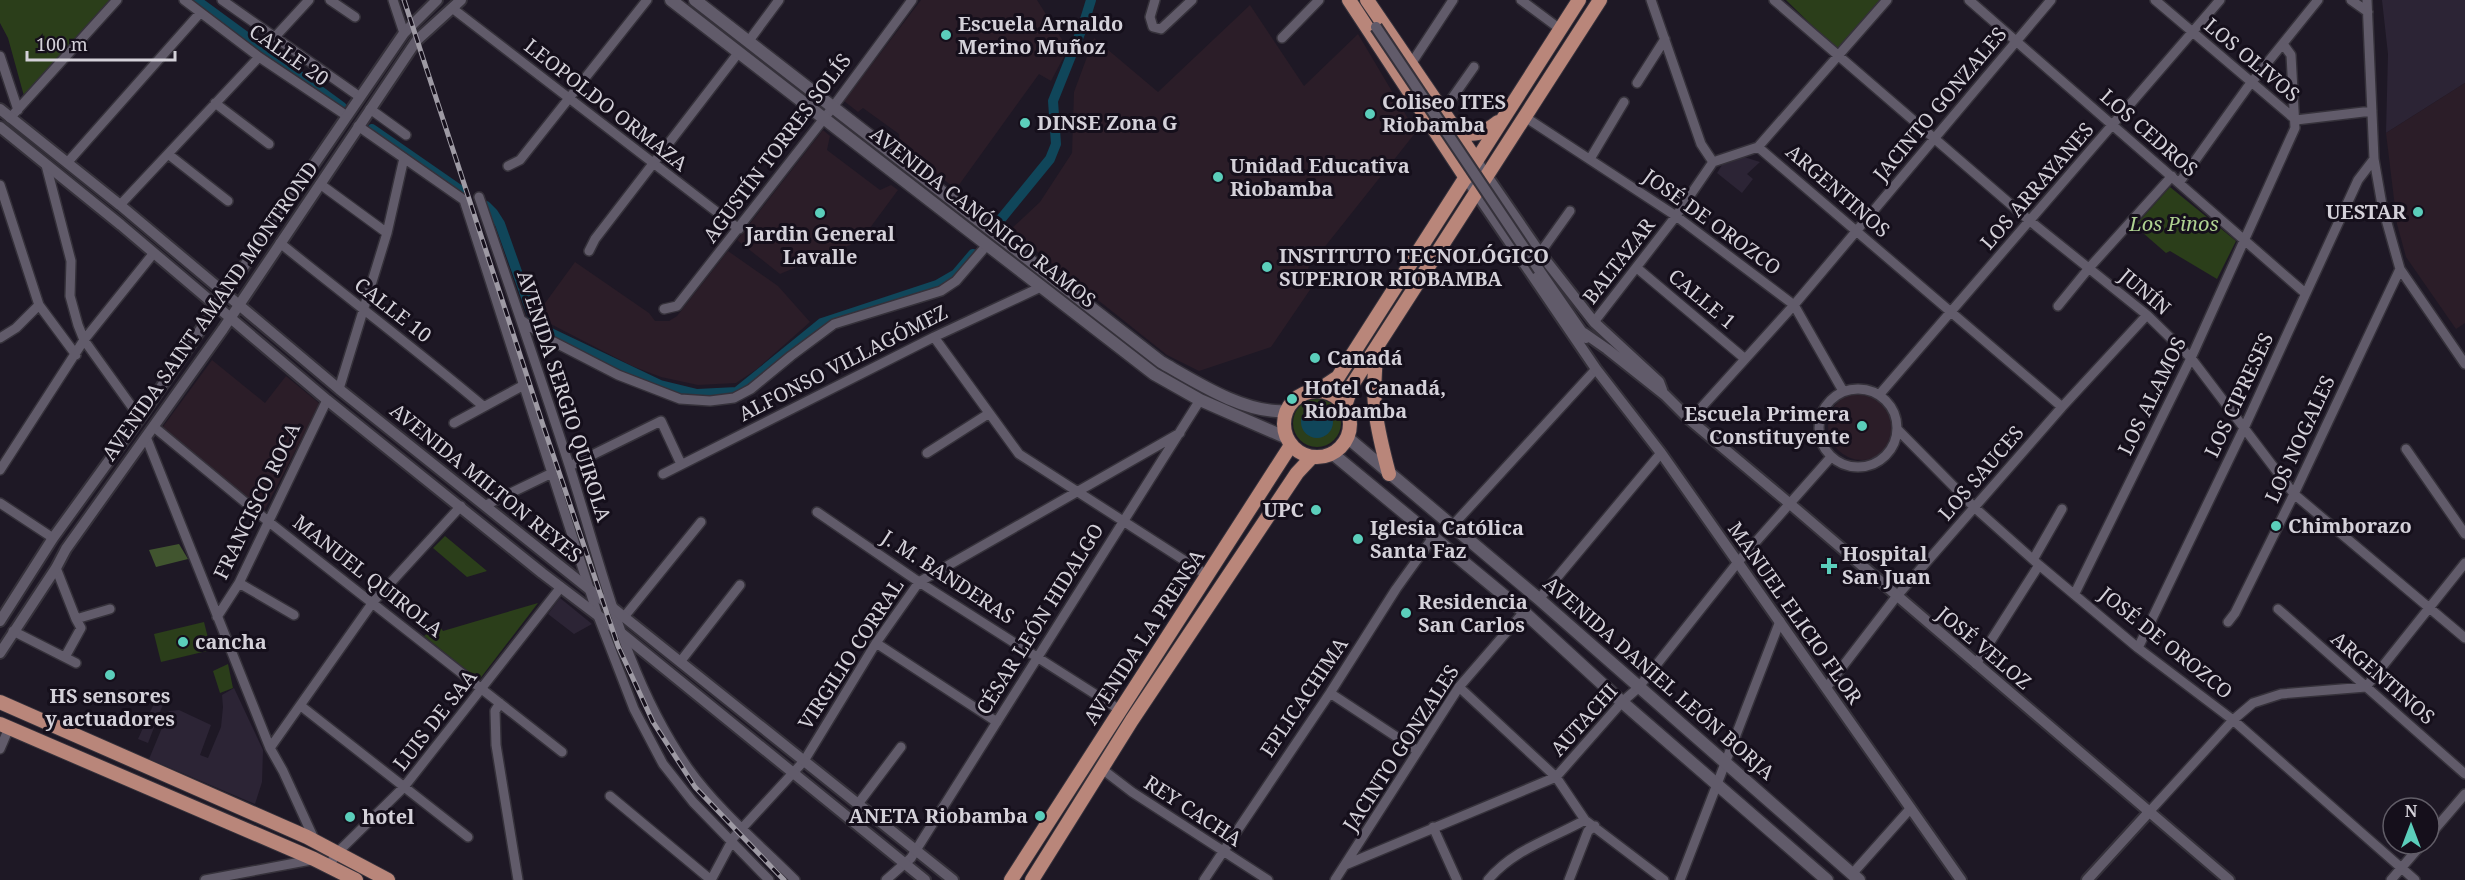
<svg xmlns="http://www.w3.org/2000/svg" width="2465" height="880" viewBox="0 0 2465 880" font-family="'Noto Serif',serif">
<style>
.built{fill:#2c2435}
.education{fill:#2b1d28}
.green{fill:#2b3e1a}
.forest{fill:#41552f}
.water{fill:#10465a}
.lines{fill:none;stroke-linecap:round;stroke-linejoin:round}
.canal{stroke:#10465a;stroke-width:10}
.minor-casing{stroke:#35313a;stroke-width:12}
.tertiary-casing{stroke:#35313a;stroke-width:14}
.secondary-casing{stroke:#35313a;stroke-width:15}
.primary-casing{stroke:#35313a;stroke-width:16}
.minor{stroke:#615b6a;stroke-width:9}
.tertiary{stroke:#615b6a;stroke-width:10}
.secondary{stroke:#615b6a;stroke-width:12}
.primary{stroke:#b9867a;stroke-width:14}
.rail-casing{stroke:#9e9aa4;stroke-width:5}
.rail{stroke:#150f1b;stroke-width:3;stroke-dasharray:9;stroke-linecap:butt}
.tertiary-bridge-casing{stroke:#35313a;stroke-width:14;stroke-linecap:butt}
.tertiary-bridge{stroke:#615b6a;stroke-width:10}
.poi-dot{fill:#5bcebb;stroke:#150f1b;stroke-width:2}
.labels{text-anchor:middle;stroke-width:6;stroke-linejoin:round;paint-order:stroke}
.poi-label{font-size:20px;font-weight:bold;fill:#d4d1d9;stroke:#150f1b;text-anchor:start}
.street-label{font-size:20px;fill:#d4d1d9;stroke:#150f1b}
.park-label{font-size:20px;font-style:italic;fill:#afd292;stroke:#150f1b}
</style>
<rect width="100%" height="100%" fill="#1e1825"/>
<path class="built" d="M2382,0h83v83l-79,50 2,-79z
M1744,157l16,5 -13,12 6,5 -11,14 -25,-20 5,-8z
M560,598l32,26 -18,10 -26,-20z
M234,688l29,62 -1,32 -7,22 -106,-45 20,-48 10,-1 32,15 -11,30 8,3 13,-31 2,-20 -1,-12z
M156,699l8,3 -16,41 -10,-4z"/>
<path class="education" d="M921,0h116l31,49 -17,32 -12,-7 -83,115 -56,-43 -1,-12 -36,-26 -5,4 -14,-11z
M1250,5l54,81 54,-52 58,98 -108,136 8,13 -45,66 -72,24 -32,-16 -157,-125 30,-28 32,-49 2,-61 20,-54 64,54z
M2465,83v240l-9,6 -50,-72 -9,-33 -11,-91z
M823,130l7,6 -3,14 53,40 11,-5 7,5 -34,46 -14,9 -70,29 -43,-34z
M728,251l50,35 32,36 -53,47 -21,14 -38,2 -37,-8 -29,-11 -91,-47 -1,-9 35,-48 74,51 6,8h14l8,-5z
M212,360l53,43 21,-27 34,28 -56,107 -102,-83z
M1828 426a34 34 0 1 1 68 0a34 34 0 1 1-68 0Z"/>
<path class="green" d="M0,0h111l-87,96 -16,-58 -8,-15z
M1786,0h94l-42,51z
M2170,187l66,54 -19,38 -47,-28 -4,2 -31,-27z
M1293 423a24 24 0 1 1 48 0a24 24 0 1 1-48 0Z
M445,536l42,35 -20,6 -34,-29z
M538,603l-59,77 -55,-44 7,-5 6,-8 6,8z
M204,622l7,28 -50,12 -7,-28z
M228,664l5,24 -13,5 -7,-22z"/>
<path class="forest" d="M179,544l9,15 -32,8 -7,-17z"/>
<path class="water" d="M1301 422a16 16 0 1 1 32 0a16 16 0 1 1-32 0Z"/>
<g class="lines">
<path class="canal" d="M196,0l146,107
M372,129l88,61
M486,206l7,7 7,11 32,90 6,13 122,58 37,9 40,-2 85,-69 115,-38 19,-11 17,-20
M1001,219l49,-60 6,-15 -3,-43 30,-75 8,-26"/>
<g class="minor-casing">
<path id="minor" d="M184,0l75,57 88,59
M222,0l138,97
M330,0l25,17
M393,0l11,33
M1155,0l-5,17 3,10 8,2 31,-29
M1521,0l39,29
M1651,0l50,144 12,18
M1774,0l256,221 117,94 44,43 103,136 171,144
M1969,0l336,293
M2155,0l141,120 76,-9
M2351,0l17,12
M2367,0l7,159 8,46 18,64 65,95
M452,8l287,221
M274,38l35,-38
M1282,38l37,-38
M748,42l31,-42
M0,56l18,54
M1411,64l42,-64
M1637,83l28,-44
M215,103l54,41
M370,109l36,26
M1443,111l31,-44
M1525,117l151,99 118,89 49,86
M10,118l107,-118
M358,126l106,74 134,416 36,93 29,55 30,38 76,78
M1758,147l304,260
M1758,147l129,-147
M168,154l60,47
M1590,159l34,-57
M1713,162l45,-15
M67,163l133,-150
M46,165l25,96 -1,35 8,29 6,15 56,78
M508,166l12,-6 127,-160
M2179,183l68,-95 71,-88
M320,184l67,49
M0,185l39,120 37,50
M479,197c30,89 61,178 90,268 34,105 55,211 119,303 30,42 71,76 107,112
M120,205l139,-148
M280,243c68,55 137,107 203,163
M589,251l6,-12 144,-187
M1540,253l30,-42
M1637,268l107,90
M2058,306l31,-38 83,-92
M664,309l13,-3 156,-199 79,-107
M521,320l29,20 68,35 62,24 30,2 24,-3 17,-9 40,-33 43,-32 107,-33 15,-10 31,-36
M1594,322l82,-106 37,-54
M934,337l85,117 188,121
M0,338l16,-10 23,-23
M1819 428a39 39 0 1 1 78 0a39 39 0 1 1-78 0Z
M339,389l48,-156 17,-75
M1879,395l341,-395
M1690,420l104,-115 257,-305
M454,423l70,-38
M154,427l115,95 293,230
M1898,430l77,78 64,57 99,83 95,72 182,160
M146,437l124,311 13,23 32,70
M2406,449l59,85
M927,453l61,-39
M570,466l91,-45 20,43
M0,470l84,-130 69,-86
M663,474l271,-137 107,-50
M0,503l53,35
M486,505l66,-32
M817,512l102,70 201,128
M1453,525l143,-156
M2034,558l28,-49
M56,568l20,51
M239,583l55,32
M2075,593l116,-235 104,-230 -4,-73 -8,-11
M1539,599l122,-146
M2278,609l187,165
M217,617l22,-34 88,-183
M624,617l77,-95
M2228,622l7,-9 59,-119 106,-225
M13,631l63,32
M876,643l121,79
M2138,648l107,-222 113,-246 16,-21
M65,657l16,-29 -5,-9 34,-10
M680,662l60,-77
M1976,664l63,-99
M1459,687l97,90 29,43 79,60
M1826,688l70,-91 166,-190 85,-92
M1330,693l88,58
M500,703l-5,8 1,34 22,135
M301,706l167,131
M270,748l103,-146 88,-96
M0,749l9,-21
M1102,769l30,23 136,88
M610,796l101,84
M858,804l43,-57
M2149,812l84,-92 20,-17 28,-9 85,-7 99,-124
M1433,827l24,53
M2429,836l36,-42
M1345,865l211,-88 66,-75 16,-14 100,-126 93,-105
M328,867l10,-15 66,-65 157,-200
M1852,874l58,-65
M205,880l106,-20
M711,880l23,-43 70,-76 72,-118 43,-61 261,-149
M886,880l25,-22 289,-458
M1204,880l126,-187 66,-104 38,-53
M1335,880l124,-193 65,-75
M1488,880c26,-31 63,-41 97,-60
M1569,880l19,-49 7,-5
M1680,880l100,-259
M2391,880l31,-36"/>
</g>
<g class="tertiary-casing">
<path id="tertiary" d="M0,109l120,96 219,184 614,491
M0,127l121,98 206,175 215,173 79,60 304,247
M1476,160l64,93 54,69 65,60 3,8
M1466,178l130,191 65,84 300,427
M1539,270l47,68
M1584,333l23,16 58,46 25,25 99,83 440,377
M0,621l53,-83 87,-120 264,-385 33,-33
M0,653l56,-85 10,-19 157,-220 194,-289 44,-40
M2087,880l62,-68"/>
</g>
<g class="secondary-casing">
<path id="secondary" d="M671,0l483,374 46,26 87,38
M695,0l466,362c35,20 84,52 125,49
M1348,438l191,161 320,281
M1333,454l191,158 98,90 205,178"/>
</g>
<g class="primary-casing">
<path id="primary" d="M1349,0l117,178
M1367,0l109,160
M1456,131c18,6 28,2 42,-9
M1378,349c-9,46 -1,80 11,125
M1284 424a33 33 0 1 1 66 0a33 33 0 1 1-66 0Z
M1317,391l21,-14 241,-377
M1345,406l7,-21 248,-385
M0,702l307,135 81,43
M0,724l314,135 42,21
M1011,880l280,-435
M1032,880l100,-160 165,-247 15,-16"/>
</g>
<use href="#minor" class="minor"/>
<use href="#tertiary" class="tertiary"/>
<use href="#secondary" class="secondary"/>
<use href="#primary" class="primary"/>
<g class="rail-casing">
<path id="rail" d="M404,0l138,422 76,224 35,76 42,65 89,93"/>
</g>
<use href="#rail" class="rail"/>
<g class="tertiary-bridge-casing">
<path id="tertiary-bridge" d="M1376,27l163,243"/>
</g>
<use href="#tertiary-bridge" class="tertiary-bridge"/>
</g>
<g class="poi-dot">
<circle cx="946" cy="35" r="6"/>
<circle cx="1370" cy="114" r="6"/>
<circle cx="1025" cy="123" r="6"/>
<circle cx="1218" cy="177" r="6"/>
<circle cx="2418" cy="212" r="6"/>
<circle cx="820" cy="213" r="6"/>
<circle cx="1267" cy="267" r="6"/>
<circle cx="1315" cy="358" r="6"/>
<circle cx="1292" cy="399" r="6"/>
<circle cx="1862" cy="426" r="6"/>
<circle cx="1316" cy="510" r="6"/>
<circle cx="2276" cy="526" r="6"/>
<circle cx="1358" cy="539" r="6"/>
<path d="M1826 557h6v6h6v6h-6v6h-6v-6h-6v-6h6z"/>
<circle cx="1406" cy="613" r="6"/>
<circle cx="183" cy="642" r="6"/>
<circle cx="110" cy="675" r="6"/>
<circle cx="1040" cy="816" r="6"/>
<circle cx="350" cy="817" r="6"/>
</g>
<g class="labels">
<g class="poi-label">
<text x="958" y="31">Escuela Arnaldo<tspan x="958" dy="23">Merino Muñoz</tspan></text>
<text x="1382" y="109">Coliseo ITES<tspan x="1382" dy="23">Riobamba</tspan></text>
<text x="1037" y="130">DINSE Zona G</text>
<text x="1230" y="173">Unidad Educativa<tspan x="1230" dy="23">Riobamba</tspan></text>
<text x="2406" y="219" text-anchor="end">UESTAR</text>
<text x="820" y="241" text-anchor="middle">Jardin General<tspan x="820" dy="23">Lavalle</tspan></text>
<text x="1279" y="263">INSTITUTO TECNOLÓGICO<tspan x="1279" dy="23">SUPERIOR RIOBAMBA</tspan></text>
<text x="1327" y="365">Canadá</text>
<text x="1304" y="395">Hotel Canadá,<tspan x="1304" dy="23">Riobamba</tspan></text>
<text x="1850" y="421" text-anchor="end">Escuela Primera<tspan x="1850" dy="23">Constituyente</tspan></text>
<text x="1304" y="517" text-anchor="end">UPC</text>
<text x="2288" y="533">Chimborazo</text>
<text x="1370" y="535">Iglesia Católica<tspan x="1370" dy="23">Santa Faz</tspan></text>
<text x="1842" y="561">Hospital<tspan x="1842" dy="23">San Juan</tspan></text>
<text x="1418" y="609">Residencia<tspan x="1418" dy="23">San Carlos</tspan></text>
<text x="195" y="649">cancha</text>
<text x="110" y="703" text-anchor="middle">HS sensores<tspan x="110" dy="23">y actuadores</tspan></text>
<text x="1028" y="823" text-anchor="end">ANETA Riobamba</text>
<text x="362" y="824">hotel</text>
</g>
<g class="street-label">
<text transform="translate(289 55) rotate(35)" y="7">CALLE 20</text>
<text transform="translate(2252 60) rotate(40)" y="7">LOS OLIVOS</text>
<text transform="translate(1940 104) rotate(-50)" y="7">JACINTO GONZALES</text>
<text transform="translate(606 105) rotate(38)" y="7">LEOPOLDO ORMAZA</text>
<text transform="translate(2149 133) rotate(41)" y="7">LOS CEDROS</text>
<text transform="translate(777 148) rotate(-53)" y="7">AGUSTÍN TORRES SOLÍS</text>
<text transform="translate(2037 186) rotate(-49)" y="7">LOS ARRAYANES</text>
<text transform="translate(1838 191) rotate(41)" y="7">ARGENTINOS</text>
<text transform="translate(983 217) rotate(38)" y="7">AVENIDA CANÓNIGO RAMOS</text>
<text transform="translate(1712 222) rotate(36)" y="7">JOSÉ DE OROZCO</text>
<text transform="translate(1619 261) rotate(-52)" y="7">BALTAZAR</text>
<text transform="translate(2145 292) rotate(40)" y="7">JUNÍN</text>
<text transform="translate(1702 299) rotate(40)" y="7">CALLE 1</text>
<text transform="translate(393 310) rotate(38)" y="7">CALLE 10</text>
<text transform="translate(210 311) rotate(-55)" y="7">AVENIDA SAINT AMAND MONTROND</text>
<text transform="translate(843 363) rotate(-27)" y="7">ALFONSO VILLAGÓMEZ</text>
<text transform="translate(2239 395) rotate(-65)" y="7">LOS CIPRESES</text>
<text transform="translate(564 396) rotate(72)" y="7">AVENIDA SERGIO QUIROLA</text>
<text transform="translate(2152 396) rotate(-64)" y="7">LOS ALAMOS</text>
<text transform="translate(2300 439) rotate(-65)" y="7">LOS NOGALES</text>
<text transform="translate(1981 473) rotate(-49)" y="7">LOS SAUCES</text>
<text transform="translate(486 483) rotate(39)" y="7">AVENIDA MILTON REYES</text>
<text transform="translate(257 501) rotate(-64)" y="7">FRANCISCO ROCA</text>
<text transform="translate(368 576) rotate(38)" y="7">MANUEL QUIROLA</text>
<text transform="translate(948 577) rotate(33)" y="7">J. M. BANDERAS</text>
<text transform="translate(1795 613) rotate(55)" y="7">MANUEL ELICIO FLOR</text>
<text transform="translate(1040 619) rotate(-58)" y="7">CÉSAR LEÓN HIDALGO</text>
<text transform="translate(1144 637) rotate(-57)" y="7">AVENIDA LA PRENSA</text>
<text transform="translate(2166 643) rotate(39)" y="7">JOSÉ DE OROZCO</text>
<text transform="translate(1984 648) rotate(40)" y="7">JOSÉ VELOZ</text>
<text transform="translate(851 654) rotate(-57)" y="7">VIRGILIO CORRAL</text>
<text transform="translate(1659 678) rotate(41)" y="7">AVENIDA DANIEL LEÓN BORJA</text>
<text transform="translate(2383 678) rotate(41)" y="7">ARGENTINOS</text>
<text transform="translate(1304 697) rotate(-56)" y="7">EPLICACHIMA</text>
<text transform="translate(435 720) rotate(-52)" y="7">LUIS DE SAA</text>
<text transform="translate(1584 720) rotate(-48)" y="7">AUTACHI</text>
<text transform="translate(1401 748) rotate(-57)" y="7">JACINTO GONZALES</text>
<text transform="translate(1193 811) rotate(33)" y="7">REY CACHA</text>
</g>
<g class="park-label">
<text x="2174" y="231">Los Pinos</text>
</g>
</g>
<g transform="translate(2411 826)"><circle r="28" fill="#150f1b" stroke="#615d67" stroke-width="1.5"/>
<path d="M0-4.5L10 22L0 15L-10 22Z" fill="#5bcebb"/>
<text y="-9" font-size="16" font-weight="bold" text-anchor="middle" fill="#d4d1d9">N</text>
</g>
<path d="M27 51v9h148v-9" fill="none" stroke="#d4d1d9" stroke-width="3"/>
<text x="36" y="51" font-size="18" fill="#d4d1d9" stroke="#150f1b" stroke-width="4.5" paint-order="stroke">100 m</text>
</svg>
